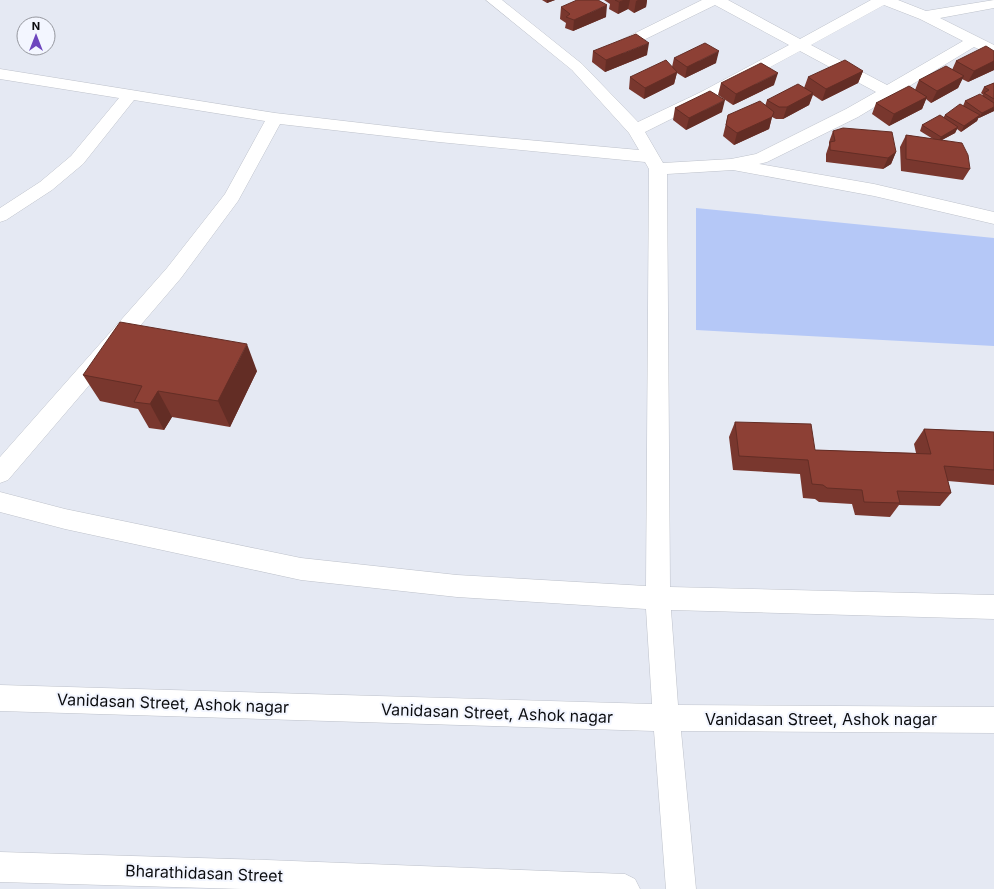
<svg xmlns="http://www.w3.org/2000/svg" width="994" height="889" viewBox="0 0 994 889" font-family="Inter,sans-serif">
<style>
.green{fill:#b5c8f7}
.lines{fill:none;stroke-linecap:round;stroke-linejoin:round}
.minor-casing{stroke:#bec2cb;stroke-width:1}
.minor{fill:#fff;fill-rule:evenodd}
.wall{fill:#79372e}
.shaded-wall{fill:#632d25}
.building{fill:#8d4035;stroke:#632d25}
.labels{text-anchor:middle;stroke-width:4;stroke-linejoin:round;paint-order:stroke}
.near-street-label{font-size:16px;fill:#0b0c0f;stroke:#f3f6ff}
</style>
<rect width="100%" height="100%" fill="#e5e9f3"/>
<path class="green" d="M696,208l298,30v108l-298,-16z"/>
<g class="lines">
<g class="minor-casing">
<path id="minor" d="M486,0h16l80,64 56,58 63,-30 88,-47 -74,-40 -98,48 -5,2 -5,-2 -3,-3 3,-3 95,-47h26l72,39 71,-39h27l28,11 68,-11v8l-54,10 54,27v11l-20,-9 -116,70 -91,45 -8,2 115,20 120,28v12l-120,-28 -141,-26 -66,4 3,413 324,8v24l-323,-9 7,95 316,2v26l-313,-2 15,158h-30l-12,-158 -654,-20v-26l652,19 -6,-95 -189,-12 -156,-17 -236,-51 -65,-17v-20l65,17 236,49 156,17 189,11 3,-417 -4,-7 -206,-20 -159,-18 -42,77 -57,77 -173,202 -8,3v-26l167,-189 58,-74 40,-73 -131,-21 -51,64 -31,26 -46,30 -6,2v-14l40,-26 31,-26 48,-58 -119,-19v-10l275,44 164,19 200,18 -10,-17 -57,-63zM884,5l36,14 43,22 -76,44 -76,-40zM800,51l76,41 -30,17 -90,45 -25,5 -68,4 -18,-31 68,-34z
M0,852l267,8 358,14 10,5 5,10h-397l-243,-7z"/>
</g>
<use href="#minor" class="minor"/>
</g>
<path class="wall" d="M542,0h13l-8,3z
M604,0h43l-1,7 -12,6 -6,-4 -10,5 -9,-5 1,-5z
M561,7l45,10 -33,14 -8,-3 1,-5 -6,-4z
M593,51l54,4 -42,17 -13,-10z
M994,51v19l-26,12 -6,-3 -4,9 -27,15 -5,-4 -4,10 -33,17 -17,-12 4,-11 39,-13 4,-10 33,-10 4,-9z
M674,58l42,5 -31,15 -8,-5 -3,11 -30,15 -15,-10 1,-12 42,-10z
M863,71l-5,12 -36,18 -9,-6 -4,10 -26,14h-7l-4,-2 -3,12 -35,16 -11,-9 5,-21 37,-9 2,-6 37,-12 4,-11z
M721,83l53,2 -41,20 -15,-10z
M994,83v28l-15,7h-1l-1,3 -16,11 -4,-3 -2,4 -13,7 28,29 -7,11 -62,-9 -1,-24 6,-12 27,4 -13,-8 2,-6 21,-7 2,-3 18,-9 2,-5 18,-5v-1l-2,-2 3,-6z
M675,108l47,4 -36,18 -13,-10z
M833,131l63,21 -5,12 -8,5 -57,-7v-8l3,-9v-3z
M257,371l-27,56 -58,-10 -8,13 -15,-2 -11,-19 -38,-8 -17,-26z
M735,422l80,28 101,3 -2,-9 10,-15 70,3v53l-46,-4 3,12 -11,13 -41,-1 -9,12 -35,-2 -3,-11 -33,-2 -4,-3 -12,-1 -3,-24 -67,-4 -4,-33z"/>
<path class="shaded-wall" d="M547,0h8l-8,3z
M625,0h5l-2,9 -10,5 1,-12z
M638,0h9l-1,7 -12,6 2,-12z
M607,5l-1,12 -33,14 1,-11z
M649,43l-2,12 -42,17 1,-12z
M719,51l-3,12 -31,15 2,-11z
M994,61v9l-26,12 6,-11z
M863,71l-5,12 -36,18 4,-12z
M677,72l-3,12 -30,15 1,-11z
M778,73l-4,12 -41,20 3,-11z
M964,76l-6,12 -27,15 6,-12z
M813,93l-4,12 -26,14 4,-12z
M927,97l-5,12 -33,17 5,-12z
M725,100l-3,12 -36,18 3,-12z
M994,107v4l-15,7 3,-5z
M980,115l-3,6 -16,11 3,-6z
M772,117l-3,12 -35,16 3,-12z
M958,127l-3,6 -17,9 3,-5z
M896,152l-5,12 -8,5 5,-11z
M247,344l10,27 -27,56 -12,-26z
M158,391l14,26 -8,13 -14,-26z"/>
<path class="building" d="M577,0h21l9,5 -33,15 -8,-3 4,-3 -9,-7z
M615,0h10l-6,2z
M636,34l13,9 -43,17 -13,-9z
M705,43l14,8 -32,16 -13,-9z
M986,46l8,5v10l-20,10 -18,-10z
M666,60l11,12 -32,16 -15,-11z
M845,60l18,11 -37,18 -18,-12z
M761,63l17,10 -42,21 -15,-11z
M946,66l18,10 -27,15 -18,-11z
M994,83v16l-10,-6 5,-3 -5,-3z
M798,84l15,9 -26,14h-8l-12,-7z
M909,86l18,11 -33,17 -18,-11z
M710,91l15,9 -36,18 -14,-10z
M980,94l14,9v4l-12,6 -17,-12z
M760,101l14,11 -2,5 -35,16 -11,-8 2,-10z
M960,104l20,11 -16,11 -19,-11z
M940,115l18,12 -17,10 -19,-12z
M843,128l49,4 4,20 -8,6 -58,-8v-8l5,-1 -2,-10z
M906,135l56,8 6,12 2,14 -64,-10z
M120,322l127,22 -29,57 -60,-10 -8,13 -16,-2 8,-16 -59,-11z
M735,422l76,2 4,26 116,4 -7,-25 70,3v38l-50,-4 7,27 -54,-2 3,12 -36,-1 -2,-12 -35,-2 -4,-3 -11,-1 -4,-24 -69,-4z"/>
<g class="labels">
<g class="near-street-label">
<text transform="translate(173 703) rotate(2)" y="6">Vanidasan Street, Ashok nagar</text>
<text transform="translate(497 713) rotate(2)" y="6">Vanidasan Street, Ashok nagar</text>
<text x="821" y="725">Vanidasan Street, Ashok nagar</text>
<text transform="translate(204 873) rotate(2)" y="6">Bharathidasan Street</text>
</g>
</g>
<g transform="translate(36 36)"><circle r="19" fill="#f3f6ff" stroke="#96989f"/>
<path d="M0-3L7 15L0 10L-7 15Z" fill="#6d46be"/>
<text y="-6" font-size="11" font-weight="bold" text-anchor="middle" fill="#0b0c0f">N</text>
</g>
</svg>
